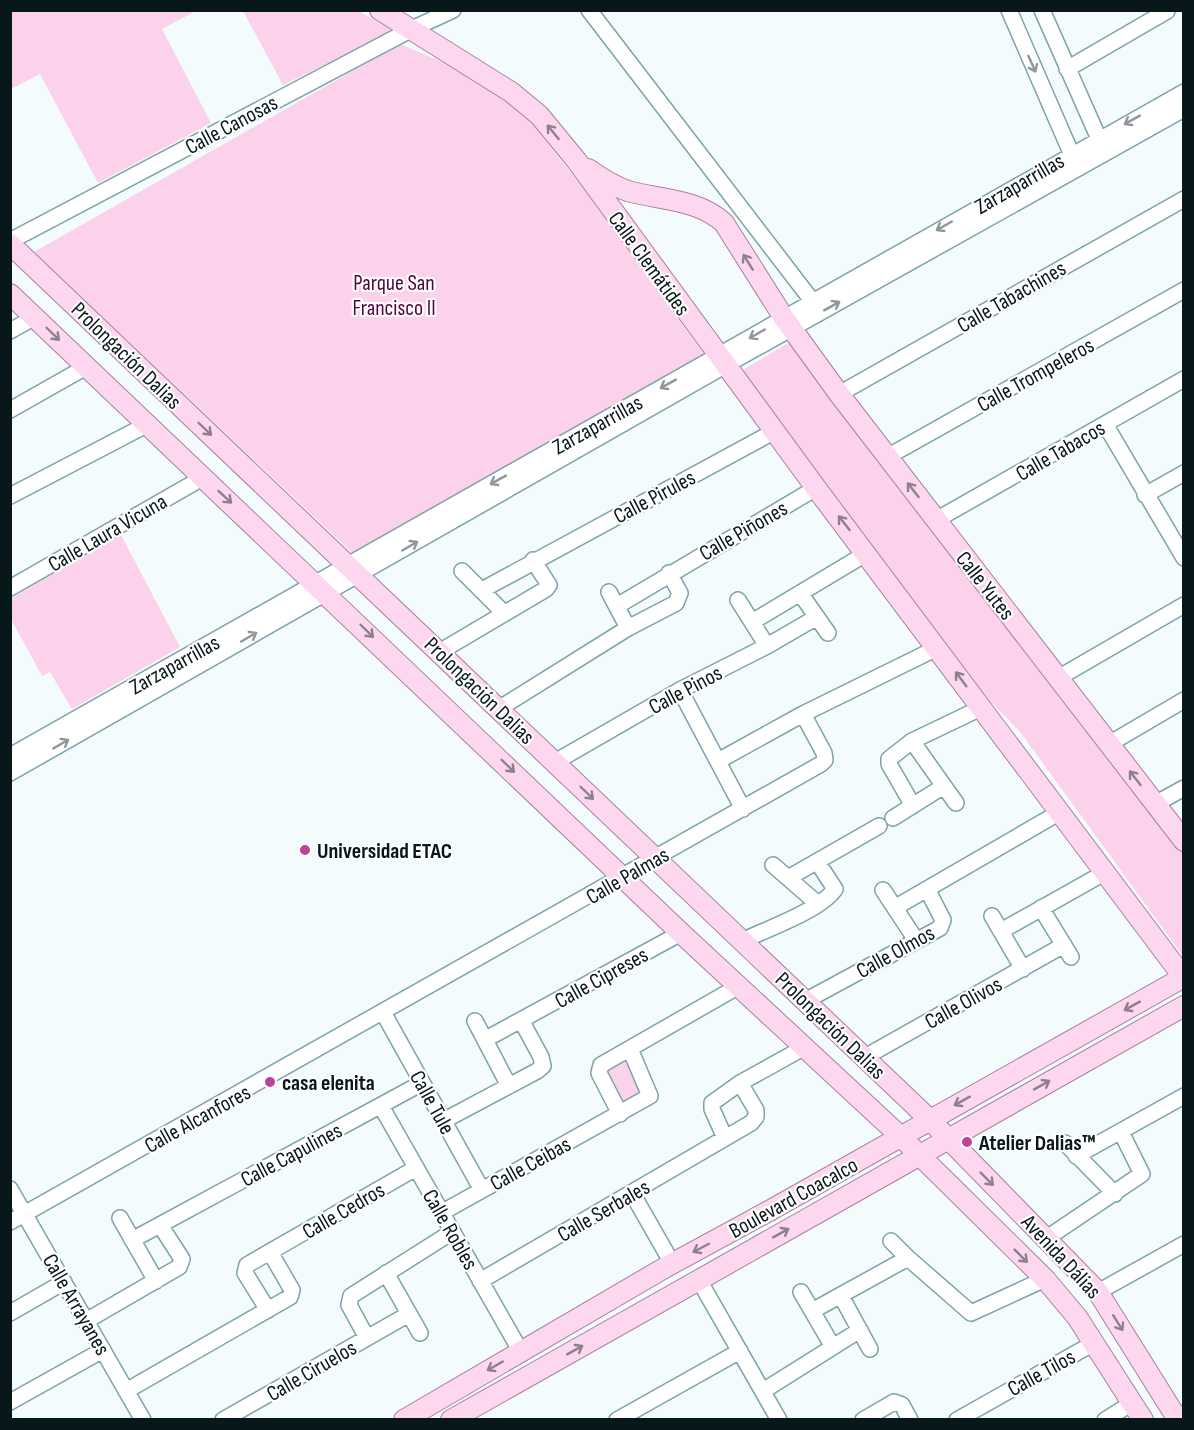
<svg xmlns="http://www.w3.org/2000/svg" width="1194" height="1430" viewBox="0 0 1194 1430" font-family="'Sofia Sans Condensed',sans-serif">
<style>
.green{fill:#fbd1eb}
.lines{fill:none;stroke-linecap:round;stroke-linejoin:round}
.minor-casing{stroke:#7da3aa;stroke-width:18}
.major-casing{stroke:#a7819e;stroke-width:22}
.minor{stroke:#fff;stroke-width:15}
.major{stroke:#fdd6ef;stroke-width:20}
.oneway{stroke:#909798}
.oneway2{stroke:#8f808f}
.poi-dot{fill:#bb449a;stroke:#fff;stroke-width:2}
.labels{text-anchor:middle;stroke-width:4.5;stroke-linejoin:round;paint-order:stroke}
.street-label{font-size:22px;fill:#08171a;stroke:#fff}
.park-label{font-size:22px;fill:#520340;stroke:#fff}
.poi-label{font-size:22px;font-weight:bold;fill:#08171a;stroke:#fff;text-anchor:start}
</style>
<rect width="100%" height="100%" fill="#f3fbfc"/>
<path class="green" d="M11,10l185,1 -34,18 49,94 -113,60 -58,-109 -29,15z
M243,11h115l31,17 1,5 -107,52z
M400,44l75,32 53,43 55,69 124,171 -345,203 -328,-310z
M790,342l393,509v105l-162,-223 -42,-44 -238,-318z
M120,533l60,114 -108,62 -22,-37 -8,4 -31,-57 -1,-20z
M628,1051l20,43 -28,16 -19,-42z"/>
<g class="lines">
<g class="minor-casing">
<path id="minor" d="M589,10l224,292
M1009,10l66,152
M1042,10l61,138
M1067,69l100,-58
M10,241l402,-212 41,-19
M10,331l25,-14
M839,394l345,-195
M10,410l76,-43
M1105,424l79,134
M887,457l297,-167
M1145,495l39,-22
M10,496l138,-72
M936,520l248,-141
M462,571l42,42
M10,588l194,-111
M482,590l293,-159
M609,592l19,36
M800,593l28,40
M738,600l29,46
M617,606l199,-118
M752,622l115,-69
M441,651l105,-62 3,-4 -16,-25
M1058,678l126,-73
M680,690l63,119
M500,708l128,-80 48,-25 4,-10 -11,-20
M912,741l44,62
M1109,744l75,-44
M10,756l1174,-664
M718,761l85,-47 134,-66
M555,762l125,-72 87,-44 50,-29
M10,773l716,-408 458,-256
M912,804l-23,-40v-5l23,-18 71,-34
M1155,804l29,-16
M893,818l51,-32
M773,865l45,39
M788,878l91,-52
M883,890l33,50
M896,907l164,-95
M1041,908l30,49
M992,916l31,53
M1001,931l103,-58
M744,940c23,-11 77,-30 91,-51l-17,-26
M805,1001l135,-73 3,-8 -16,-31
M384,1014l98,176
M475,1021l34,65
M486,1039l195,-106
M865,1057l199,-112
M381,1106l140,246
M620,1114l-21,-41 2,-8 138,-79
M443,1121l94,-50 6,-5 -2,-9 -20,-37
M725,1138l-13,-29v-6l28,-20 65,-36
M1065,1143l50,51
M1076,1156l108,-60
M10,1189l133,231
M632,1193l40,70
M441,1213l209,-117 -20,-47
M120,1218l36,63
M10,1222l811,-458 4,-4 -1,-7 -21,-39
M1047,1238l95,-64 -21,-42
M132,1240l290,-157
M891,1241l17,17 63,55 74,-34
M386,1273l34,60
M699,1280l80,140
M480,1281l271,-158 5,-6v-7l-16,-27
M801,1292l32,55
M1098,1292l86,-48
M841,1296l29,53
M268,1310l-23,-37 2,-8 169,-97
M812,1311l96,-53
M10,1313l54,-31
M86,1321l93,-54 3,-8 -22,-34
M367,1338l-18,-33 2,-9 101,-64
M126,1391l164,-94 2,-7 -22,-38
M763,1391l97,-61
M10,1402l93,-52
M223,1420l186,-106
M617,1420l123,-69
M863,1420l31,-18 8,3 8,15
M957,1420l137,-77
M1105,1420l27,-17"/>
</g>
<g class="major-casing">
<path id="major" d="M380,10l131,82 28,23 37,45 240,328 368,490
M588,169c13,9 25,17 40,22 33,9 70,8 96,32l60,95 55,76 345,447
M10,244l919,875 169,173 80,128
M10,294l671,639 219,203 145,143 32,38 66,103
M404,1420l262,-153 103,-56 415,-234
M451,1420l733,-414"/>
</g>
<use href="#minor" class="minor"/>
<use href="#major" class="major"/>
</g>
<defs><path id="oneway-shaft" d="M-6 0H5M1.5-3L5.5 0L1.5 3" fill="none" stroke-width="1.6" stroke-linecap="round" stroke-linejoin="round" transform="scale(1.5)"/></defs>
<g class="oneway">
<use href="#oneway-shaft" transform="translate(1032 64) rotate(66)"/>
<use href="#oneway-shaft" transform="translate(1132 120) rotate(151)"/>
<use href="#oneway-shaft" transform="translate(944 226) rotate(150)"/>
<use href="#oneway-shaft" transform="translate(832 306) rotate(-29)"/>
<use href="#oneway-shaft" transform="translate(757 334) rotate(150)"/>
<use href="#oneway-shaft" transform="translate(668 384) rotate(151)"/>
<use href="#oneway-shaft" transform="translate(498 480) rotate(151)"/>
<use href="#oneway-shaft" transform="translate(410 546) rotate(-30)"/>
<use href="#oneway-shaft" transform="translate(249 637) rotate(-30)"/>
<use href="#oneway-shaft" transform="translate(61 744) rotate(-30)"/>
</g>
<g class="oneway2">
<use href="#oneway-shaft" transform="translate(553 132) rotate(-129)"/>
<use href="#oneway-shaft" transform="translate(748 262) rotate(-122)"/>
<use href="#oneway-shaft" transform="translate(53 334) rotate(44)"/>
<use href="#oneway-shaft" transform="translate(205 429) rotate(44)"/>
<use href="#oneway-shaft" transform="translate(913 490) rotate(-128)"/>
<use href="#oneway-shaft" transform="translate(225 497) rotate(43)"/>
<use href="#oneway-shaft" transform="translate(844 523) rotate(-128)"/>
<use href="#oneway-shaft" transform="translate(367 631) rotate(44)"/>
<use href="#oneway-shaft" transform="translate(961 679) rotate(-127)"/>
<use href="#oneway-shaft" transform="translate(508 766) rotate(44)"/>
<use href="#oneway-shaft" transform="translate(1135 778) rotate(-128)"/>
<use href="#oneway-shaft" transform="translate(587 793) rotate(44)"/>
<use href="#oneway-shaft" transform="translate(1132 1006) rotate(151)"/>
<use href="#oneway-shaft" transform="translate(1042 1085) rotate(-29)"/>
<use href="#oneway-shaft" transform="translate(962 1101) rotate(151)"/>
<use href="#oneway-shaft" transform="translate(987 1179) rotate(45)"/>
<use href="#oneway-shaft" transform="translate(781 1233) rotate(-29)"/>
<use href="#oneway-shaft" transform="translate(701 1248) rotate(152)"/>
<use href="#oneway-shaft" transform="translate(1021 1256) rotate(45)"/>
<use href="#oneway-shaft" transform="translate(1118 1323) rotate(58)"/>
<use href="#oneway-shaft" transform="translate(575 1350) rotate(-29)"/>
<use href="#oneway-shaft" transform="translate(495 1366) rotate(150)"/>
</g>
<g class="poi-dot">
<circle cx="305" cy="850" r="6"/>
<circle cx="270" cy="1082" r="6"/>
<circle cx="967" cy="1142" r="6"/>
</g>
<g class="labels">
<g class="street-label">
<text transform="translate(231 124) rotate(-28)" y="8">Calle Canosas</text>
<text transform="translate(1019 183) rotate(-30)" y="8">Zarzaparrillas</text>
<text transform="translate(650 263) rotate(54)" y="8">Calle Clemátides</text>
<text transform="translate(1011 296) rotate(-30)" y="8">Calle Tabachines</text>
<text transform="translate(127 355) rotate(44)" y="8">Prolongación Dalias</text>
<text transform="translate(1035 374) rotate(-29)" y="8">Calle Trompeleros</text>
<text transform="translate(597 424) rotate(-29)" y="8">Zarzaparrillas</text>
<text transform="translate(1060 450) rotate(-30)" y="8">Calle Tabacos</text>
<text transform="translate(654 496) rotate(-28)" y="8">Calle Pirules</text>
<text transform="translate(743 530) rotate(-30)" y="8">Calle Piñones</text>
<text transform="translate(107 532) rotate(-30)" y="8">Calle Laura Vicuna</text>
<text transform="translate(986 585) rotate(52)" y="8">Calle Yutes</text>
<text transform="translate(174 664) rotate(-29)" y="8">Zarzaparrillas</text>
<text transform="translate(685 689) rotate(-28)" y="8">Calle Pinos</text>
<text transform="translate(480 690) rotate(44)" y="8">Prolongación Dalias</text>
<text transform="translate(627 875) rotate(-30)" y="8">Calle Palmas</text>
<text transform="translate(895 951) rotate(-29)" y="8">Calle Olmos</text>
<text transform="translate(601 977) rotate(-29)" y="8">Calle Cipreses</text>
<text transform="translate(963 1002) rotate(-29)" y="8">Calle Olivos</text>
<text transform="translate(831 1025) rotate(44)" y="8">Prolongación Dalias</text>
<text transform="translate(433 1102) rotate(61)" y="8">Calle Tule</text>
<text transform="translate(197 1118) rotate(-29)" y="8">Calle Alcanfores</text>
<text transform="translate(291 1154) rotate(-28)" y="8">Calle Capulines</text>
<text transform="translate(530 1163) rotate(-29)" y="8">Calle Ceibas</text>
<text transform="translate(793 1197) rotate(-29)" y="8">Boulevard Coacalco</text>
<text transform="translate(343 1210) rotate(-30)" y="8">Calle Cedros</text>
<text transform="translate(603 1210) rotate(-30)" y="8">Calle Serbales</text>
<text transform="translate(451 1229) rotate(60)" y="8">Calle Robles</text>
<text transform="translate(1062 1256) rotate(47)" y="8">Avenida Dálias</text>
<text transform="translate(77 1304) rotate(60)" y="8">Calle Arrayanes</text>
<text transform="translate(311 1370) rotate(-30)" y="8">Calle Ciruelos</text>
<text transform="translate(1041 1372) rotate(-29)" y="8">Calle Tilos</text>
</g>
<g class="park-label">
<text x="394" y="290">Parque San<tspan x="394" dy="25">Francisco II</tspan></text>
</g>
<g class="poi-label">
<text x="317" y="858">Universidad ETAC</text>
<text x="282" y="1090">casa elenita</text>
<text x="979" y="1150">Atelier Dalias™</text>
</g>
</g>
<rect width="1194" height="1430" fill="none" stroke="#08171a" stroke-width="24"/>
</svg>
